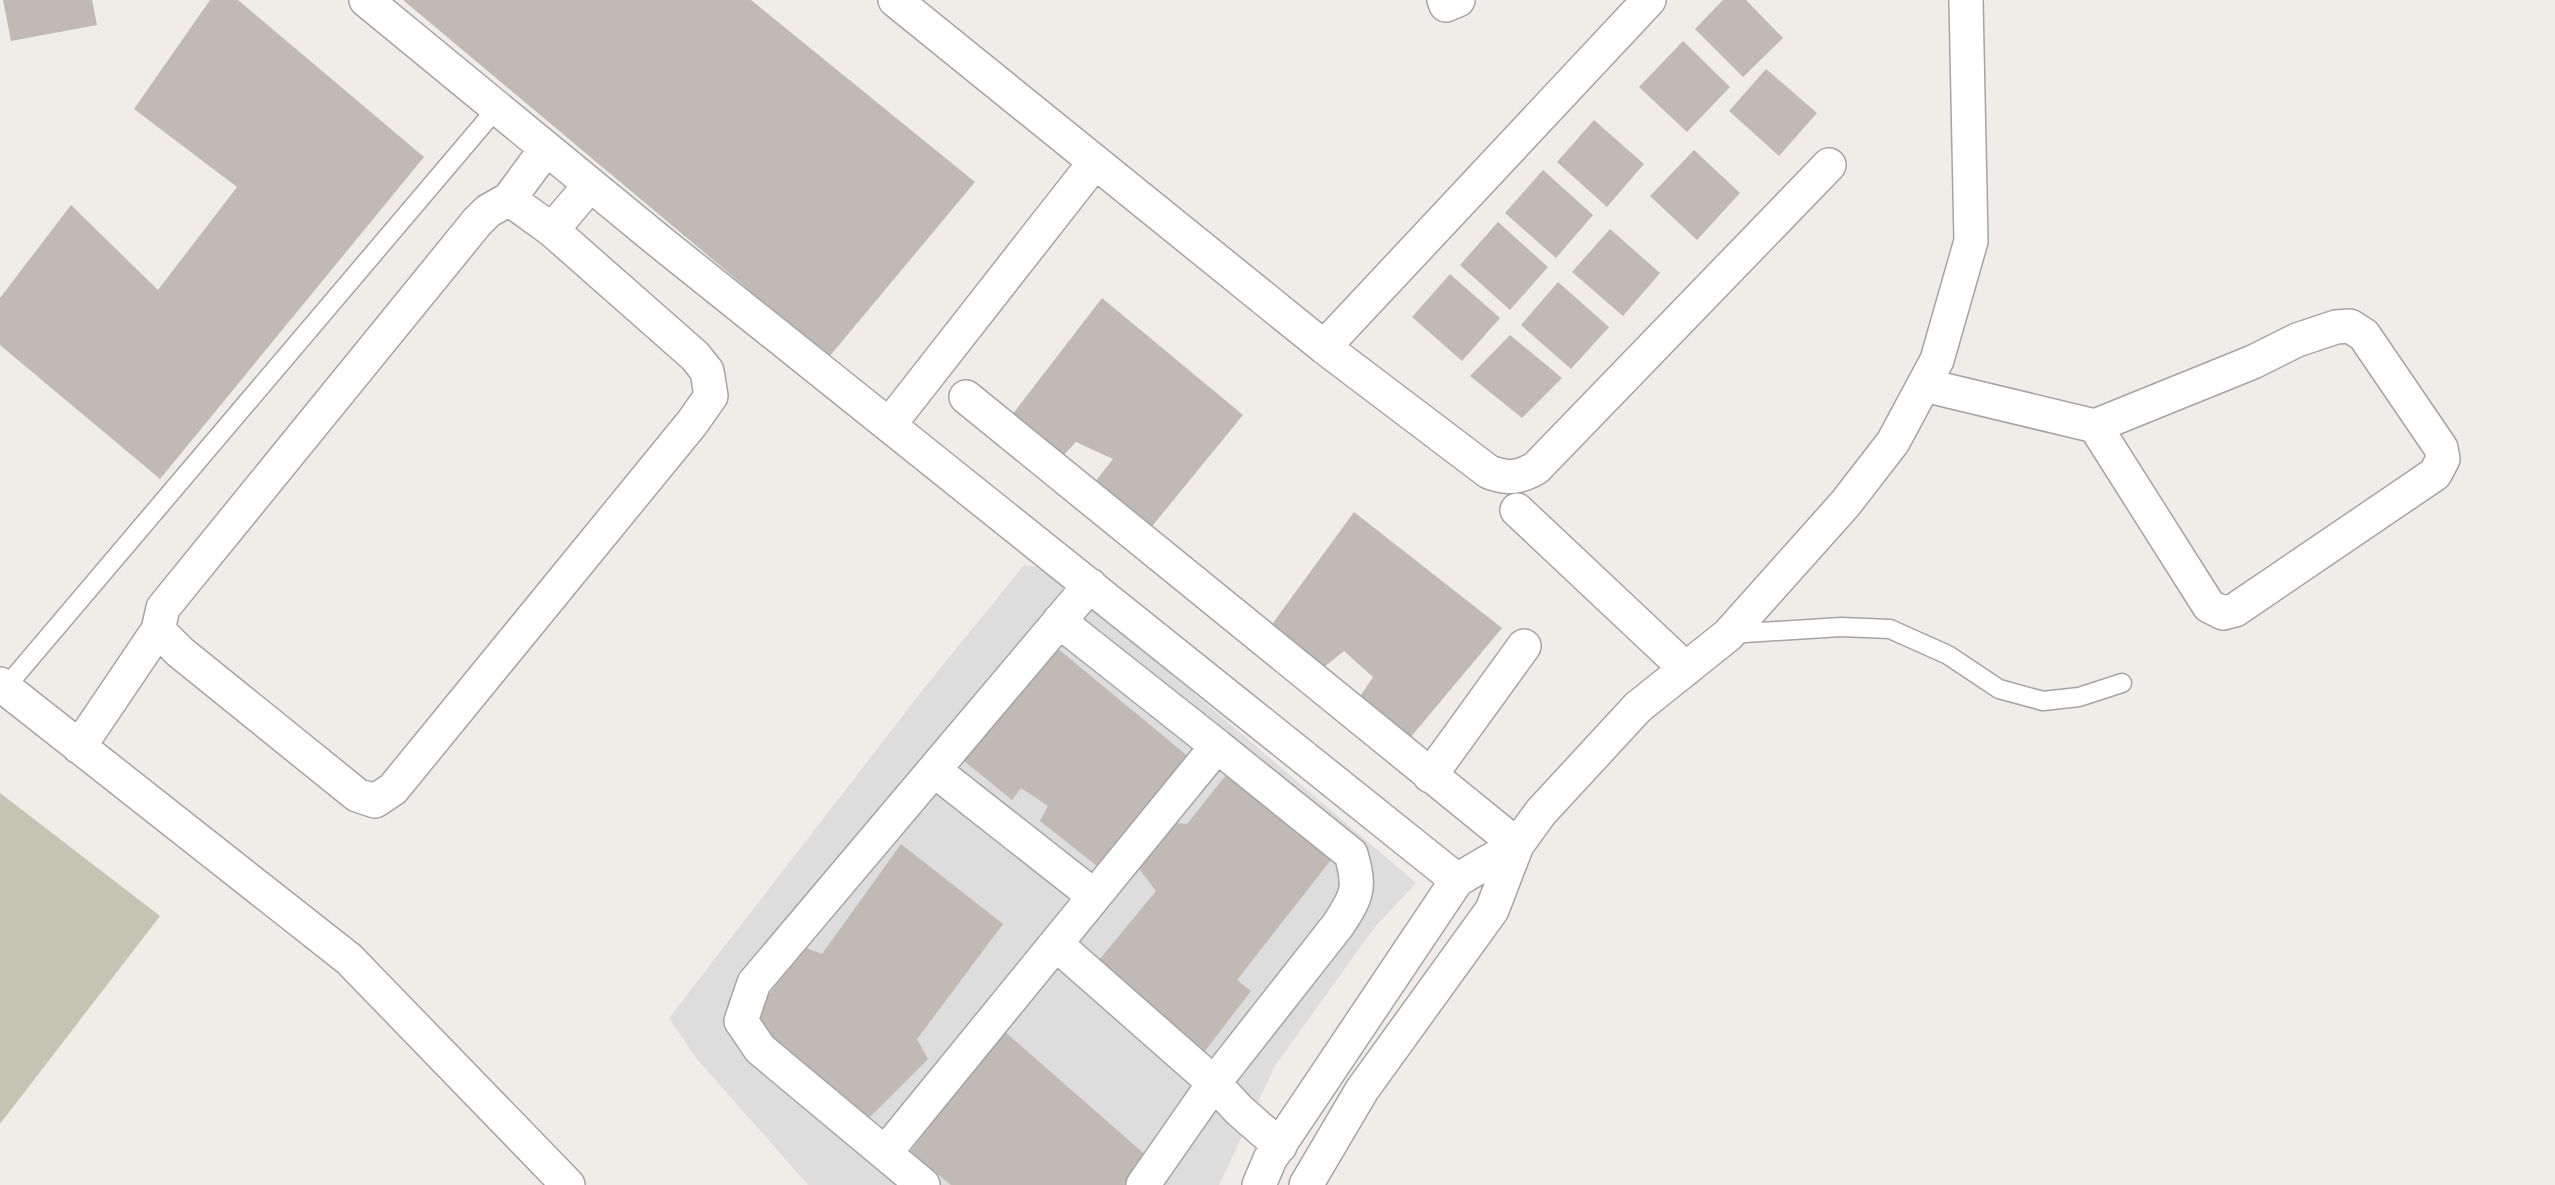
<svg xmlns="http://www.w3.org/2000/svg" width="2555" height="1185" viewBox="0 0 2555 1185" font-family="Roboto,sans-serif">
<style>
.residential{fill:#dedddd}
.construction{fill:#c4c4b4}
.building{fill:#c0b9b4}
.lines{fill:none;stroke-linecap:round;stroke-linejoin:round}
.lane-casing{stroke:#a4a4a4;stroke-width:21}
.street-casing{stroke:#a4a4a4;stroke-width:36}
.lane{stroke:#fff;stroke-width:18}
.street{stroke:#fff;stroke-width:33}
</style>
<rect width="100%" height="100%" fill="#f0ede8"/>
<path class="residential" d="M1024,565l23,3 369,315 -42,45 -99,138 -56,119h-411l-112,-127 -27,-40 256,-331z"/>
<path class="construction" d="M0,793l160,123 -160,208z"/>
<path class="building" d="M3,0h89l5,25 -86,16z
M210,0h28l186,157 -264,322 -160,-134v-47l71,-93 87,85 79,-103 -103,-78z
M403,0h348l224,182 -146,175z
M1723,0h23l37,38 -40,39 -48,-48z
M1683,41l47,46 -43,45 -48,-45z
M1766,69l51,44 -38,43 -50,-45z
M1594,120l50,44 -37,43 -50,-45z
M1694,150l46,43 -43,47 -47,-44z
M1543,170l50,45 -37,43 -51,-45z
M1498,222l50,45 -38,43 -50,-45z
M1610,229l50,44 -37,43 -51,-44z
M1450,274l50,44 -38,43 -50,-44z
M1558,282l51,45 -38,42 -50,-44z
M1102,298l141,117 -94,115 -55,-47 19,-24 -37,-17 -17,18 -47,-45z
M1510,335l52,43 -40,40 -52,-42z
M1354,512l148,116 -92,110 -51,-40 14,-21 -29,-26 -21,17 -53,-41z
M1051,643l139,115 -93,108 -57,-45 8,-15 -27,-18 -9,12 -49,-40z
M1230,770l108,81 -101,129 14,11 -46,60 -106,-91 57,-69 -19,-25 30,-44 20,2z
M901,844l102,80 -86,115 11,20 -60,60 -118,-99 54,-73 18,7z
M1003,1030l146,128 -24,27h-174l-41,-33z"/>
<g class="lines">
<g class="lane-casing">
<path id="lane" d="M1730,634l111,-7 49,2 58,26 51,34 44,12 36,-4 43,-14
M5,688l492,-580"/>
</g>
<g class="street-casing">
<path id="street" d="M366,0l293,241 798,639
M895,0l429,347 165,125c19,7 29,6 47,-4l293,-303
M1444,0l2,5 12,-5
M546,149l-37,50 -21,12 -11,11 -314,386 -5,22 22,22 177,143 18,6 18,-12 299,-366 19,-27 -4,-25 -12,-15 -143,-126 38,-45
M509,199l43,31
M1324,347l325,-347
M1924,385l171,41 158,-64 44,-22 39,-13 14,-1 14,9 77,113 2,11 -8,15 -200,136 -12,3 -14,-7 -114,-180
M966,397l551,448
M889,425l206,-263
M1517,510l169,159
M1059,621l158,125
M0,684l349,275 219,226
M79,747l79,-117
M934,770l160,126
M1430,776l94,-130
M885,1153l332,-407 134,108c10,35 6,42 -13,71l-124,158 -158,-139
M923,1185l-163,-136 -19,-28 13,-38 336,-398
M1143,1185l71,-102 25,27 41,36
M1259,1185l11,-26 187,-279 60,-35
M1306,1185l56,-95 130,-180 25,-65 24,-33 97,-105 90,-72 117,-131 48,-62 44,-82 34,-119 -5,-241"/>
</g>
<use href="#lane" class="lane"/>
<use href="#street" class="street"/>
</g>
</svg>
